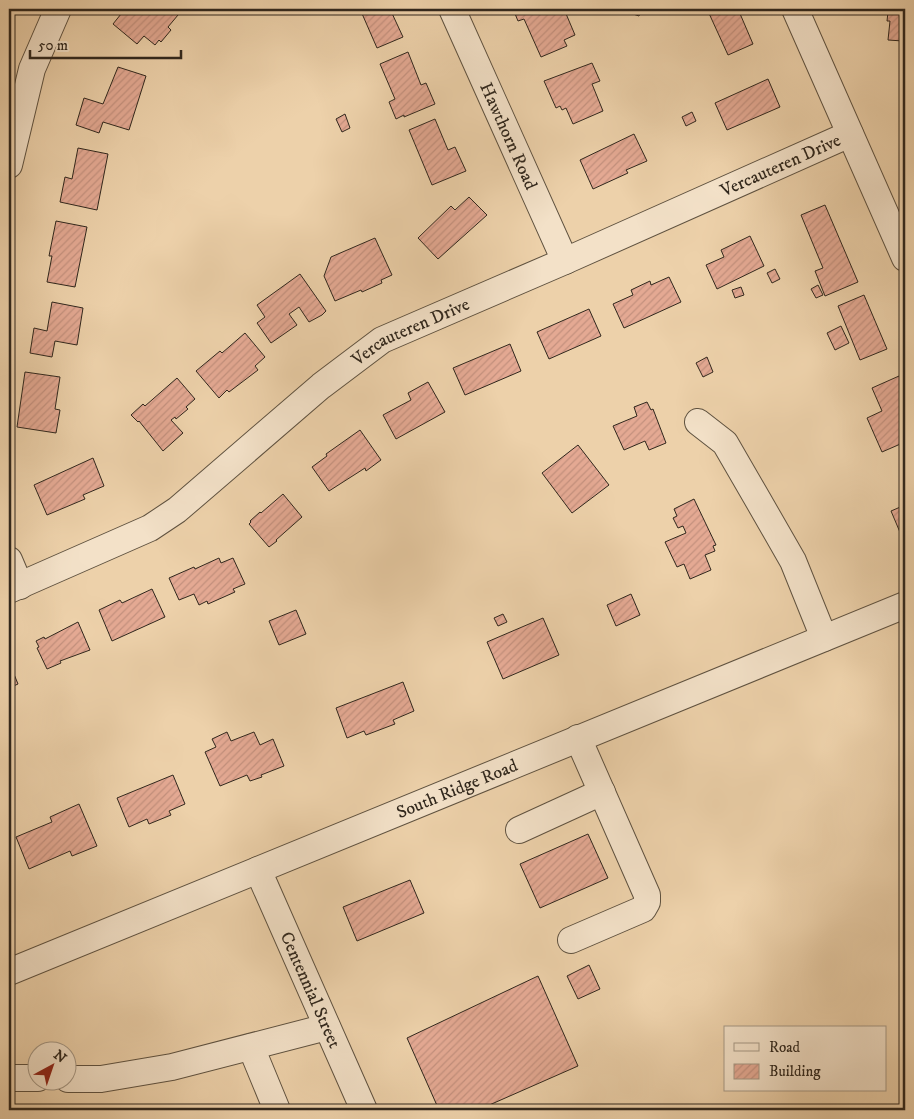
<svg xmlns="http://www.w3.org/2000/svg" width="914" height="1119" viewBox="0 0 914 1119" font-family="'IM FELL DW Pica',serif">
<style>
.building{fill:url(#building-hatch);stroke:#30271d}
.lines{fill:none;stroke-linecap:round;stroke-linejoin:round}
.minor-casing{stroke:#5f5240;stroke-width:28}
.minor{stroke:#f3e1c8;stroke-width:26}
.labels{text-anchor:middle;stroke-width:5;stroke-linejoin:round;paint-order:stroke}
.street-label{font-size:18px;fill:#30271d;stroke:#f3e1c8}
</style>
<defs>
<pattern id="building-hatch" width="6" height="6" patternUnits="userSpaceOnUse" patternTransform="scale(1.25)"><rect width="6" height="6" fill="#e4a993"/><path d="M-1 1l2-2M0 6l6-6M5 7l2-2" fill="none" stroke="#c4917e"/></pattern>
</defs>
<rect width="100%" height="100%" fill="#edd1aa"/>
<filter id="stains"><feTurbulence type="fractalNoise" baseFrequency=".004" numOctaves="4"/><feColorMatrix values="0 0 0 0 .2 0 0 0 0 .09 0 0 0 0 .02 0 0 0 .5 -.17"/></filter>
<radialGradient id="worn" r=".72"><stop offset=".6" stop-color="#630" stop-opacity="0"/><stop offset="1" stop-color="#630" stop-opacity=".3"/></radialGradient>
<path class="building" d="M125,9h58l-15,18 3,3 -10,12 -2,-2 -4,5 -11,-9 -7,8 -24,-20z
M360,9h30l13,28 -26,11z
M513,9h47l1,1 3,-1 11,26 -11,5 3,6 -26,11 -17,-38 -6,2z
M631,9h11l-3,7 -9,-3z
M707,9h31l15,35 -25,11z
M884,9h21v28l-2,-1v5l-15,-1 2,-19h-3l1,-9h-4z
M408,52l13,33 5,-2 9,21 -31,13v-2l-8,4 -7,-17 6,-3 -15,-35z
M592,63l8,18 -8,3 11,27 -30,13 -7,-16 -4,2 -2,-4 -4,2 -12,-27z
M118,67l28,9 -17,54 -26,-8 -4,11 -23,-8 8,-27 19,6z
M768,79l12,28 -53,23 -12,-27z
M692,112l4,9 -10,5 -4,-9z
M345,114l5,14 -8,4 -6,-13z
M435,119l13,31 7,-3 11,24 -34,14 -23,-55z
M634,134l13,27 -21,9 2,3 -35,16 -13,-29z
M78,148l30,6 -11,56 -37,-8 5,-25 7,2z
M469,197l18,18 -49,44 -20,-21 33,-32 4,4z
M825,205l33,77 -33,14 -10,-25 8,-3 -22,-53z
M56,221l31,6 -12,60 -28,-5 5,-26h-3z
M750,236l14,30 -47,23 -11,-24 18,-8 -3,-7z
M375,238l17,37 -11,5 1,3 -20,9 -1,-2 -26,11 -11,-25 7,-19z
M775,269l5,10 -8,4 -5,-10z
M300,274l26,37 -4,4 -13,7 -10,-15 -10,7 8,11 -26,18 -14,-20 8,-6 -8,-12z
M669,277l12,25 -57,26 -11,-24 20,-9 -2,-5 19,-9 1,4z
M818,285l5,10 -7,3 -5,-9z
M741,287l3,8 -9,3 -3,-8z
M864,295l23,54 -27,11 -22,-54z
M52,302l31,6 -6,37 -22,-4 -3,16 -22,-4 4,-25 13,3z
M589,309l12,27 -52,23 -12,-27z
M841,326l8,17 -14,7 -8,-17z
M245,333l20,24 -10,9 3,4 -29,22 -2,-2 -8,8 -23,-27 24,-20 2,2z
M510,344l11,27 -56,24 -12,-27z
M707,357l6,15 -10,5 -7,-14z
M25,372l35,5 -5,32 5,1 -4,23 -39,-6z
M899,376l6,13v53l-23,10 -15,-34 15,-7 -10,-23z
M177,378l18,21 -9,8 2,2 -12,10 -1,-2 -4,3 12,13 -20,18 -24,-30 -1,1 -7,-7 12,-11 2,2z
M428,382l17,30 -49,27 -13,-24 28,-15 -3,-7z
M647,402l4,8 2,-1 13,34 -17,7 -4,-9 -21,9 -11,-24 24,-10 -3,-9z
M360,430l21,30 -15,11 -1,-3 -36,23 -17,-24 15,-11 -1,-2z
M578,445l31,40 -37,28 -30,-40z
M93,458l11,28 -21,9 2,4 -38,16 -13,-30z
M283,494l19,23 -26,23 1,1 -8,6 -20,-23 2,-2 -1,-1 10,-9 1,1z
M694,499l22,46 -3,1 2,5 -10,4 6,15 -21,9 -6,-15 -7,3 -12,-25 21,-9 -3,-7 -5,2 -5,-10 4,-2 -3,-7z
M905,505v30l-3,2 -11,-26z
M219,558l2,5 12,-5 12,26 -12,5 2,3 -27,12 -1,-3 -8,4 -5,-11 -15,6 -10,-22 25,-11 1,2z
M152,589l13,28 -53,24 -13,-31 21,-10 2,3z
M631,594l9,21 -24,11 -9,-21z
M296,610l10,24 -27,11 -10,-24z
M503,614l4,8 -9,4 -4,-8z
M543,618l16,37 -56,24 -16,-37z
M78,622l12,28 -30,11 1,2 -14,6 -10,-21 2,-1 -3,-6 8,-4 1,2z
M9,662l9,22 -9,4z
M403,682l11,29 -21,9 2,4 -29,11 -2,-4 -17,7 -11,-30z
M227,732l4,9 23,-9 6,13 13,-6 11,27 -23,9 1,2 -12,4 -3,-6 -27,11 -15,-34 11,-5 -4,-8z
M173,775l12,29 -16,7 2,4 -22,9 -2,-5 -18,8 -12,-29z
M79,804l18,42 -25,10 -2,-5 -41,18 -13,-32 36,-15 -2,-5z
M588,834l20,44 -68,30 -20,-44z
M410,880l14,33 -67,28 -14,-34z
M589,965l11,24 -22,10 -11,-23z
M538,976l40,90 -100,44h-39l-32,-72z"/>
<g class="lines">
<g class="minor-casing">
<g id="minor">
<path id="s1" d="M452,9l113,252"/>
<path d="M795,9l110,249"/>
<path d="M9,165l23,-96 26,-60"/>
<path d="M698,422l27,21 33,57 35,61 31,77"/>
<path d="M9,560l11,26"/>
<path id="s2" d="M9,590l141,-62 27,-18 144,-124 61,-46 183,-79 285,-127"/>
<path d="M519,830l83,-38"/>
<path id="s3" d="M258,870l106,240"/>
<path d="M571,940l72,-31 4,-7v-7l-69,-157"/>
<path id="s4" d="M9,972l896,-367"/>
<path d="M251,1047l26,63"/>
<path d="M9,1078h29"/>
<path d="M68,1079h33l71,-12 155,-40"/>
</g>
</g>
<use href="#minor" class="minor"/>
</g>
<g class="labels">
<g class="street-label">
<text dy="6" stroke="none"><textPath href="#s1" startOffset="139">Hawthorn Road</textPath></text>
<text dy="6" stroke="none"><textPath href="#s2" startOffset="888">Vercauteren Drive</textPath></text>
<text dy="6" stroke="none"><textPath href="#s2" startOffset="482">Vercauteren Drive</textPath></text>
<text dy="6" stroke="none"><textPath href="#s4" startOffset="484">South Ridge Road</textPath></text>
<text dy="6" stroke="none"><textPath href="#s3" startOffset="131">Centennial Street</textPath></text>
</g>
</g>
<rect width="914" height="1119" fill="none" stroke="#edd1aa" stroke-width="30"/>
<rect x="10" y="10" width="894" height="1099" fill="none" stroke="#30271d" stroke-width="2.5"/>
<rect x="15" y="15" width="884" height="1089" fill="none" stroke="#30271d"/>
<rect x="724" y="1026" width="162" height="65" fill="#f3e1c8" stroke="#a59784"/>
<rect x="734" y="1043" width="25" height="8" fill="#f3e1c8" stroke="#a59784"/>
<text x="769" y="1052" font-size="15" fill="#30271d">Road</text>
<rect x="734" y="1064" width="25" height="15" fill="url(#building-hatch)" stroke="#a59784"/>
<text x="769" y="1076" font-size="15" fill="#30271d">Building</text>
<g transform="translate(52 1066) rotate(40)"><circle r="24" fill="#f3e1c8" stroke="#a59784"/>
<path d="M0-4L9 19L0 12L-9 19Z" fill="#8f2418"/>
<text y="-8" font-size="14" font-weight="bold" text-anchor="middle" fill="#30271d">N</text>
</g>
<path d="M30 50v8h151v-8" fill="none" stroke="#30271d" stroke-width="2.5"/>
<text x="38" y="50" font-size="15" fill="#30271d" stroke="#f3e1c8" stroke-width="4" paint-order="stroke">50 m</text>
<rect width="100%" height="100%" filter="url(#stains)"/>
<rect width="100%" height="100%" fill="url(#worn)"/>
</svg>
